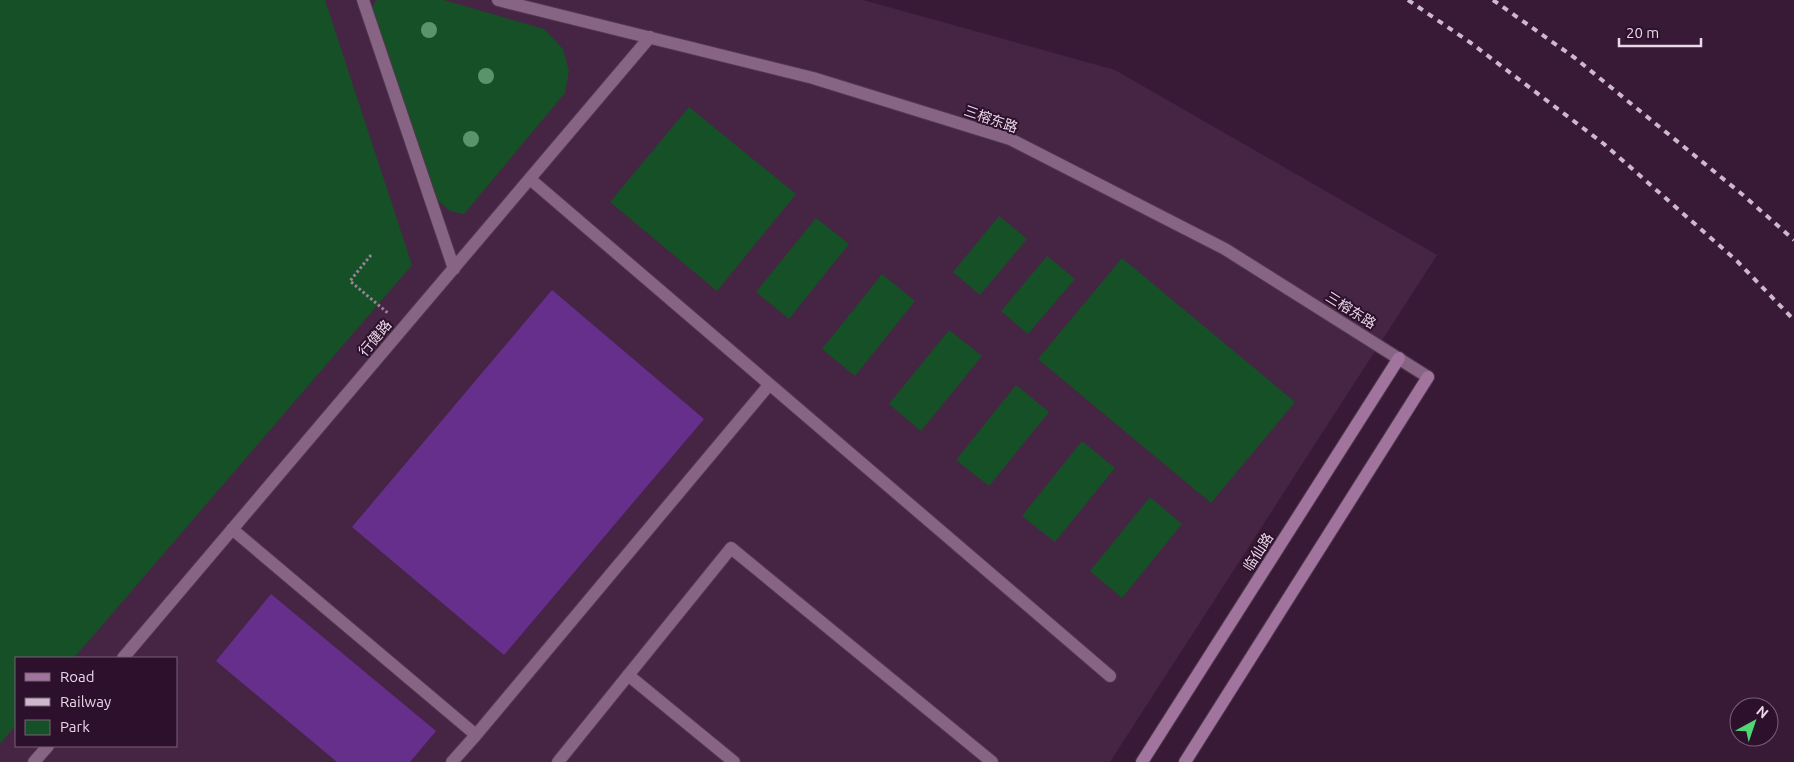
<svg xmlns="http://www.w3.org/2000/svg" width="1794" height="762" viewBox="0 0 1794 762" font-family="Ubuntu,'Noto Sans SC',sans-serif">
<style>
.built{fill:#462444;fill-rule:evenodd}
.green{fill:#165026}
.building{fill:#672f8c}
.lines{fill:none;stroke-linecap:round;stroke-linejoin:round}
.lane-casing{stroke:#4f374e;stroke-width:14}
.street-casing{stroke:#4f374e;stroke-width:14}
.secondary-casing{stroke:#4f374e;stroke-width:14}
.path{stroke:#998197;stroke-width:3;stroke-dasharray:2.5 2.5;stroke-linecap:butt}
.lane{stroke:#876484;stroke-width:12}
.street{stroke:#876484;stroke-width:12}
.secondary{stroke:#a0749d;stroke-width:12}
.rail{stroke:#cdb9cb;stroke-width:4;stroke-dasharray:6 6;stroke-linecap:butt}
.tree{fill:#5a956a}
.labels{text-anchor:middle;stroke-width:4;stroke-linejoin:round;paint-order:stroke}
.street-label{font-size:14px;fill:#ead7e8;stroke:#2d112c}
</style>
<rect width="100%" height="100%" fill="#381a36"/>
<path class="built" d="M0,0h863l252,70 322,185 -327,507h-1110zM16,658h160v88h-160z"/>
<path class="green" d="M0,0h325l87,265 -338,393h-58v67l-16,19z
M377,0h67l100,29 19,20 6,22 -4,22 -101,121 -14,-3 -15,-13 -63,-192z
M689,107l107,87 -79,97 -107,-89z
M999,216l28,23 -47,56 -27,-23z
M816,218l33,26 -60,75 -33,-27z
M1047,256l28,23 -47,55 -27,-23z
M1122,258l173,144 -84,101 -173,-144z
M882,274l33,27 -60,75 -33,-27z
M949,330l33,26 -61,75 -32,-27z
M1016,385l33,27 -60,74 -33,-26z
M1082,441l33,27 -60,74 -33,-26z
M1150,497l32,27 -60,74 -32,-27z"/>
<path class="building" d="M552,290l152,129 -200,236 -152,-128z
M271,594l165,137 -26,31h-73l-121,-101z"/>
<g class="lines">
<g class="lane-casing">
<path id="lane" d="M363,0l91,269
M498,0l315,78 197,61 215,110 203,128
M530,179l580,497
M232,529l244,206 293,-350
M123,658l527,-621
M34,762l14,-16
M452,762l24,-27"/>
</g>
<g class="street-casing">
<path id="street" d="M628,675l106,87
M558,762l173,-214 261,214"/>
</g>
<g class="secondary-casing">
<path id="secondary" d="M1142,762l257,-404
M1185,762l243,-385"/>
</g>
<path class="path" d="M371,255l-21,26 39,33"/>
<use href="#lane" class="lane"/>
<use href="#street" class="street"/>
<use href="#secondary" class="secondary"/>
<path class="rail" d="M1408,0l63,43 133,101 133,117 57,59
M1493,0l82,58 168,137 51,45"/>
</g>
<g class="tree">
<circle cx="429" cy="30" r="8"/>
<circle cx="486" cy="76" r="8"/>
<circle cx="471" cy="139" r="8"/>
</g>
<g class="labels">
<g class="street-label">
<text transform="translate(991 119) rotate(19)" y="5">三榕东路</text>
<text transform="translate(1351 310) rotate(32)" y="5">三榕东路</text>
<text transform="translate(375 338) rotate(-50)" y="5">行健路</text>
<text transform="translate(1258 552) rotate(-57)" y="5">临仙路</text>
</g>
</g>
<rect x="15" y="657" width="162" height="90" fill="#2d112c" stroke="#796077"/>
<rect x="25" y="673" width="25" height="8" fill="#a0749d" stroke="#796077"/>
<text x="60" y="682" font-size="15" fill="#ead7e8">Road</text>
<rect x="25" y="698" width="25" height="8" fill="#cdb9cb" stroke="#796077"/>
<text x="60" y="707" font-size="15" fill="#ead7e8">Railway</text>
<rect x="25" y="720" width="25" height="15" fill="#165026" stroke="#796077"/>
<text x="60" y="732" font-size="15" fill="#ead7e8">Park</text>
<g transform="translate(1754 722) rotate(40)"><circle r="24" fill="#2d112c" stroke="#796077"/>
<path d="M0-4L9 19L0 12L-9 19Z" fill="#51d674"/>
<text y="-8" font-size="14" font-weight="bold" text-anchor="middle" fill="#ead7e8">N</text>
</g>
<path d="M1619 38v8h82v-8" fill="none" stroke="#ead7e8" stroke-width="2.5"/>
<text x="1626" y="38" font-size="15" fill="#ead7e8" stroke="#2d112c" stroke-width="4" paint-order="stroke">20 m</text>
</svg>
